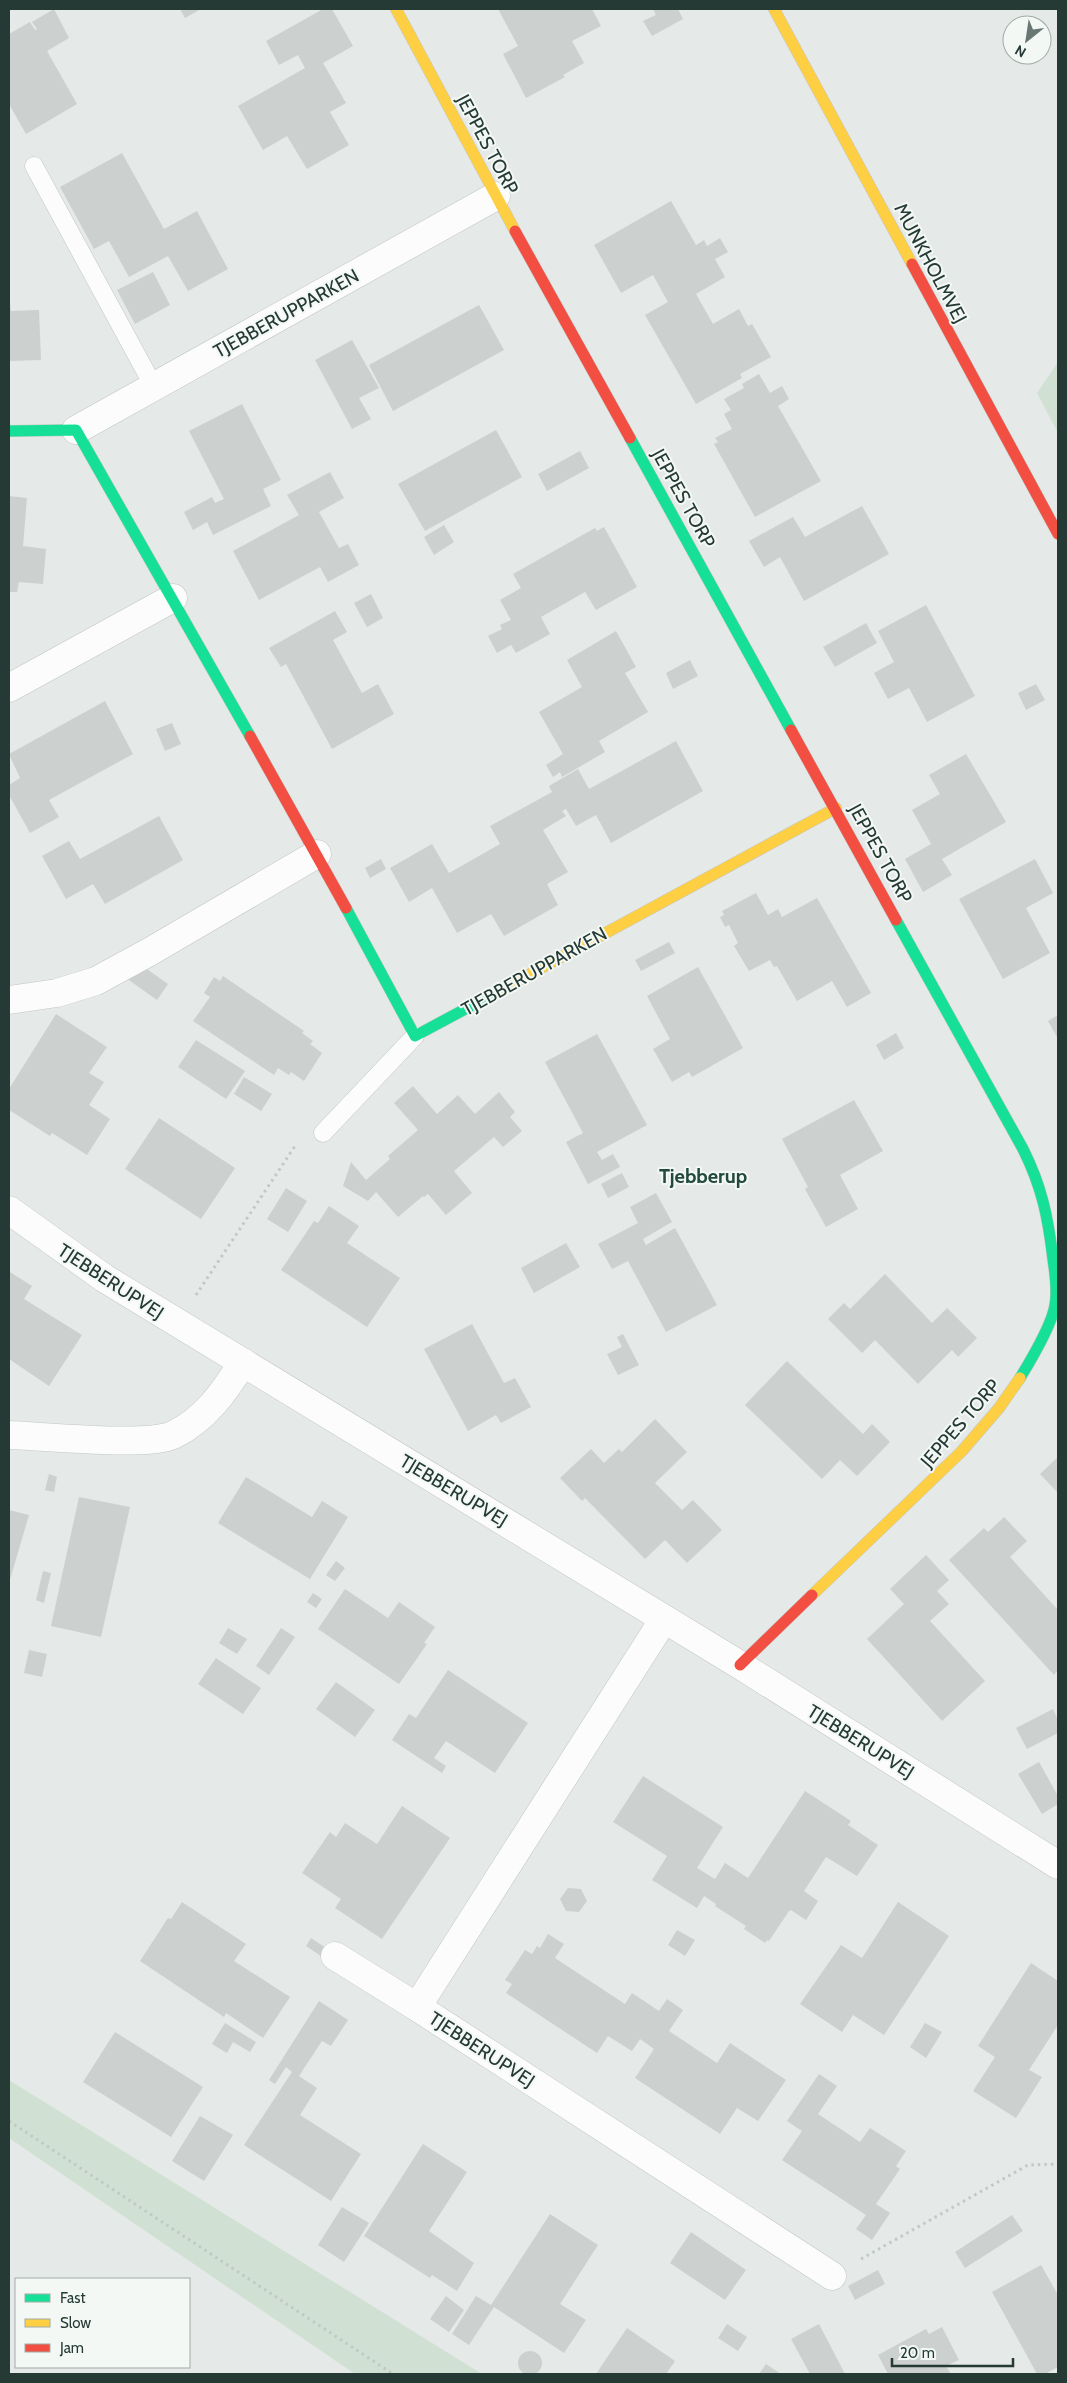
<svg xmlns="http://www.w3.org/2000/svg" width="1067" height="2383" viewBox="0 0 1067 2383" font-family="Cabin,sans-serif">
<style>
.green{fill:#d0e1d4}
.building{fill:#ccd1cf}
.lines{fill:none;stroke-linecap:round;stroke-linejoin:round}
.lane-casing{stroke:#c2c6c4;stroke-width:19}
.street-casing{stroke:#c2c6c4;stroke-width:29}
.fast-casing{stroke:#c1c7c4;stroke-width:12}
.slow-casing{stroke:#c1c7c4;stroke-width:12}
.jam-casing{stroke:#c1c7c4;stroke-width:12}
.path{stroke:#c2c9c5;stroke-width:3;stroke-dasharray:2.5 4;stroke-linecap:butt}
.lane{stroke:#fbfcfb;stroke-width:18}
.street{stroke:#fbfcfb;stroke-width:28}
.fast{stroke:#16e098;stroke-width:11}
.slow{stroke:#ffcf43;stroke-width:11}
.jam{stroke:#f24e42;stroke-width:11}
.labels{text-anchor:middle;stroke-width:4;stroke-linejoin:round;paint-order:stroke}
.street-label{font-size:19px;fill:#253a34;stroke:#f3f8f5}
.neighbourhood-label{font-size:20px;font-weight:bold;fill:#234a3f;stroke:#f3f8f5}
</style>
<rect width="100%" height="100%" fill="#e5e9e7"/>
<path class="green" d="M1058,362v71l-21,-40z
M9,2080l473,294h-127l-346,-236z"/>
<path class="building" d="M54,9l15,29 -22,13 30,53 -51,30 -17,-30v-70l21,-12 5,8 2,-1 -5,-7z
M180,9h21l-16,9z
M323,9h9l21,37 -30,17 23,40 -16,9 19,33 -42,24 -20,-33 -24,14 -25,-44 67,-38 -7,-13 -19,10 -13,-24z
M498,9h94l9,17 -29,15 12,22 -21,12 2,2 -39,21 -23,-44 15,-8z
M653,9h25l5,10 -31,17 -9,-15 13,-6z
M122,153l42,76 33,-18 31,58 -40,22 -20,-35 -39,21 -20,-36 -15,8 -34,-62z
M671,201l25,44 8,-5 3,6 13,-8 8,14 -13,7 10,18 -29,17 17,30 26,-15 9,17 4,-2 19,33 -31,17 2,4 -46,26 -51,-89 23,-13 -15,-27 -32,18 -27,-48z
M153,272l17,33 -35,19 -18,-34z
M9,294l2,17 28,-1 2,50 -32,1z
M479,305l25,45 -111,61 -24,-46z
M352,340l27,48 -20,10 12,21 -19,10 -37,-69z
M759,374l11,19 12,-7 7,13 -11,7 43,75 -66,36 -41,-73 4,-2 -3,-4 17,-9 -8,-15 7,-4 -7,-11 20,-11 -2,-4z
M242,404l39,76 -18,9 8,17 -58,29 -6,-13 -14,8 -9,-18 28,-15 3,6 9,-4 -35,-68z
M496,430l26,47 -97,54 -27,-47z
M580,451l9,17 -42,23 -9,-17z
M330,472l14,26 -25,14 20,36 9,-4 11,21 -31,17 -8,-15 -61,33 -26,-49 66,-36 -12,-20z
M9,496l18,2 -4,48 23,3 -3,35 -24,-2 -2,10h-8z
M862,506l27,48 -85,47 -24,-44 -16,10 -15,-26 44,-24 12,20z
M444,525l10,17 -20,13 -10,-18z
M604,527l33,60 -41,23 -11,-18 -44,25 9,17 -34,19 -5,-8 -14,8 -9,-17 14,-7 -2,-4 11,-5 -11,-20 21,-12 -8,-14 82,-46 2,3z
M371,594l12,24 -16,9 -13,-24z
M926,605l49,91 -48,26 -18,-34 -21,11 -14,-26 20,-11 -16,-31z
M335,611l12,21 -14,8 29,53 16,-9 16,30 -62,35 -46,-85 -5,3 -12,-19z
M866,623l11,20 -42,24 -12,-20z
M616,631l20,36 -11,6 23,39 -49,29 6,11 -43,25 -2,-5 -7,5 -7,-12 17,-11 -24,-42 43,-25 -15,-27z
M690,660l8,16 -25,13 -7,-16z
M1036,684l9,16 -19,10 -8,-17z
M105,701l28,53 -84,46 10,17 -29,16 -21,-38v-10l11,-7 -11,-24z
M172,723l9,21 -16,7 -9,-22z
M676,741l27,50 -92,52 -15,-28 -20,11 -10,-17 -4,2 4,5 -23,14 25,42 -21,12 11,21 -54,31 -13,-22 -34,19 -25,-45 -23,14 -19,-34 42,-24 17,29 51,-29 -10,-18 62,-34 -3,-6 29,-17 11,20z
M966,754l40,68 -64,37 10,16 -29,17 -18,-33 26,-15 -19,-34 28,-16 -11,-19z
M159,816l24,44 -78,44 -12,-20 -27,15 -24,-43 27,-15 11,18z
M381,859l5,10 -16,9 -5,-10z
M1035,859l18,34 -27,15 24,45 -47,26 -44,-80z
M756,893l12,22 10,-6 4,8 35,-19 54,95 -24,14 -15,-26 -35,20 -20,-35 -3,1 -4,-7 -21,11 -15,-25 4,-3 -9,-18 -4,2 -5,-10 4,-2 -2,-4z
M669,942l6,11 -34,18 -6,-11z
M144,967l24,17 -11,16 -31,-22z
M698,967l45,81 -51,29 -3,-5 -17,10 -19,-33 17,-10 -23,-43z
M223,976l81,55 -2,2 11,8 -3,3 12,9 -18,28 -13,-9 -2,3 -11,-7 -4,7 -81,-54 17,-24 -6,-4 10,-16 6,4z
M56,1014l51,33 -18,26 15,9 -15,23 21,14 -23,36 -35,-22 -2,3 -41,-26v-21z
M1058,1015v24l-10,-18z
M896,1033l8,15 -20,12 -8,-15z
M597,1034l50,91 -50,27 5,8 11,-6 7,13 -32,17 -22,-42 17,-9 -38,-71z
M196,1040l49,31 -19,28 -48,-32z
M244,1077l28,17 -11,17 -27,-17z
M413,1086l24,28 21,-19 17,19 24,-22 16,20 -5,5 12,14 -19,16 -9,-10 -40,34 18,22 -26,22 -18,-21 -4,3 -1,-1 -25,21 -22,-25 -8,9 -25,-15 8,-24 15,18 24,-21 -2,-3 30,-26 -24,-27z
M854,1100l29,51 -43,24 18,34 -32,18 -21,-38 3,-2 -26,-48z
M159,1118l76,50 -34,51 -76,-50z
M622,1173l7,14 -21,11 -7,-14z
M286,1188l21,13 -19,31 -21,-13z
M656,1193l16,29 -29,17 3,6 29,-17 42,77 -51,27 -38,-71 -16,8 -14,-25 40,-21 -8,-16z
M329,1206l30,20 -12,17 53,35 -33,49 -86,-57 33,-49 4,2z
M566,1243l14,24 -46,26 -13,-25z
M10,1272l22,14 -8,13 58,36 -33,51 -40,-27z
M885,1274l47,49 15,-15 30,30 -19,19 -6,-7 -34,34 -43,-44 -13,13 -34,-34 16,-16 6,6z
M472,1324l32,59 11,-5 16,29 -30,16 -5,-8 -28,16 -44,-82z
M623,1334l16,31 -21,10 -11,-21 15,-7 -5,-10z
M787,1361l76,73 9,-10 18,18 -33,34 -17,-16 -18,19 -77,-74z
M655,1419l32,33 -32,31 27,27 11,-10 29,30 -35,33 -22,-23 -20,19 -60,-61 -3,3 -22,-23 31,-29 13,14 15,-14 3,3z
M1058,1457v36l-18,-19z
M49,1474l8,3 -3,15 -9,-2z
M246,1477l66,40 10,-16 26,16 -38,62 -92,-56z
M79,1497l51,10 -29,130 -50,-11z
M9,1510l20,5 -20,68z
M1004,1517l23,24 -17,16 48,53v60l-4,5 -105,-115 35,-32 4,4z
M926,1555l23,25 -12,11 12,13 -19,17 55,60 -43,40 -75,-82 37,-35 -14,-15z
M336,1561l9,7 -10,13 -9,-6z
M43,1571l8,2 -7,30 -8,-3z
M345,1589l43,29 11,-16 36,25 -11,16 3,1 -28,40 -81,-55z
M313,1593l9,6 -6,9 -9,-6z
M228,1628l19,11 -10,15 -18,-11z
M281,1628l14,9 -26,38 -13,-9z
M29,1650l18,4 -5,23 -18,-4z
M216,1658l45,30 -18,26 -45,-30z
M448,1670l80,53 -33,50 -49,-32 -12,17 12,8 -4,7 -50,-33 17,-26 7,4z
M336,1682l39,28 -20,27 -39,-28z
M1053,1709l5,11v13l-31,16 -11,-21z
M1039,1762l19,34v8l-16,10 -24,-40z
M643,1776l80,51 -26,41 18,11 10,-16 23,15 57,-87 46,30 -3,4 30,20 -21,31 -31,-19 -22,34 14,10 -12,19 -15,-10 -2,1 -20,30 -2,-1 -2,3 -21,-14 2,-3 -31,-20 1,-2 -12,-8 -7,12 -45,-28 15,-24 -54,-34z
M402,1806l48,32 -68,101 -47,-31 6,-9 -39,-26 28,-41 6,5 9,-14 32,21z
M568,1888l13,1 6,12 -8,11 -13,-1 -6,-12z
M182,1902l64,42 -12,17 56,36 -27,41 -37,-25 -2,4 -84,-56 28,-43 3,1z
M898,1902l51,34 -65,99 -31,-20 -11,17 -42,-28 41,-59 21,13z
M677,1930l18,10 -10,16 -17,-11z
M548,1934l16,10 -9,14 70,46 7,-11 27,18 8,-12 16,11 -14,21 48,32 13,-20 56,37 -28,41 -21,-13 -17,26 -85,-56 19,-29 -14,-10 -8,12 -24,-15 -11,17 -91,-60 6,-9 -7,-4 20,-30 7,4 5,-8 3,2z
M311,1938l15,10 -5,8 -15,-10z
M1031,1963l27,18v44l-29,45 13,7 -26,41 -43,-27 22,-34 -17,-11z
M319,2001l29,19 -17,26 -9,-5 -23,35 18,12 -17,27 61,39 -30,47 -87,-56 48,-73 -6,-5 -11,17 -6,-4z
M225,2023l31,19 -6,10 -17,-10 -6,11 -15,-9z
M925,2023l17,9 -16,26 -16,-11z
M115,2032l88,55 -32,50 -88,-55z
M819,2074l18,12 -19,28 42,28 10,-14 36,23 -10,15 4,3 -24,35 14,9 -18,27 -16,-11 10,-14 -84,-55 20,-29 -15,-10z
M200,2116l33,19 -29,46 -32,-20z
M423,2144l44,28 -38,59 45,32 -17,28 -25,-16 -2,3 -66,-42z
M342,2207l27,16 -25,39 -26,-17z
M550,2214l48,31 -38,59 26,16 -22,33 -70,-46 -25,38 -17,-11 24,-38 15,9z
M1012,2215l11,16 -58,37 -10,-16z
M691,2232l55,38 -21,30 -55,-37z
M1041,2265l17,30v72l-13,7h-8l-45,-82z
M878,2270l7,14 -30,16 -7,-14z
M446,2296l18,14 -15,22 -19,-13z
M727,2324l20,13 -9,14 -20,-13z
M819,2324l26,50h-35l-19,-35z
M942,2327l17,33 -13,6 5,8h-63l-10,-19 48,-26 3,5z
M627,2328l48,33 -9,13h-70z
M518 2363a12 12 0 1 1 24 0a12 12 0 1 1-24 0Z
M766,2364l15,10h-22z"/>
<g class="lines">
<g class="lane-casing">
<path id="lane" d="M34,166l120,221
M323,1133l92,-97"/>
</g>
<g class="street-casing">
<path id="street" d="M76,430l420,-234
M9,688l164,-90
M9,1000l48,-7 39,-12 55,-30 166,-97
M9,1210l95,68 636,387 318,200
M9,1435c33,1 138,12 164,0 32,-15 52,-44 70,-73
M664,1619l-247,388 415,269
M335,1956l82,51"/>
</g>
<g class="fast-casing">
<path id="fast" d="M9,431l67,-1 174,306
M630,438l161,292
M346,908l69,128 82,-44
M896,920l127,229c19,38 25,68 30,110 2,15 5,31 2,46 -3,20 -24,55 -35,73"/>
</g>
<g class="slow-casing">
<path id="slow" d="M396,9l119,222
M774,9l138,255
M497,992l339,-184
M812,1595l150,-144 37,-43 21,-30"/>
</g>
<g class="jam-casing">
<path id="jam" d="M515,231l115,207
M912,264l146,270
M791,730l105,190
M250,736l96,172
M740,1665l72,-70"/>
</g>
<path class="path" d="M196,1295l99,-149
M9,2121l384,253
M861,2259l167,-94 30,-1"/>
<use href="#lane" class="lane"/>
<use href="#street" class="street"/>
<use href="#fast" class="fast"/>
<use href="#slow" class="slow"/>
<use href="#jam" class="jam"/>
</g>
<g class="labels">
<g class="street-label">
<text transform="translate(488 144) rotate(62)" y="7">JEPPES TORP</text>
<text transform="translate(931 263) rotate(62)" y="7">MUNKHOLMVEJ</text>
<text transform="translate(286 313) rotate(-29)" y="7">TJEBBERUPPARKEN</text>
<text transform="translate(684 498) rotate(61)" y="7">JEPPES TORP</text>
<text transform="translate(881 853) rotate(61)" y="7">JEPPES TORP</text>
<text transform="translate(534 971) rotate(-29)" y="7">TJEBBERUPPARKEN</text>
<text transform="translate(111 1281) rotate(33)" y="7">TJEBBERUPVEJ</text>
<text transform="translate(960 1423) rotate(-49)" y="7">JEPPES TORP</text>
<text transform="translate(454 1490) rotate(31)" y="7">TJEBBERUPVEJ</text>
<text transform="translate(861 1741) rotate(32)" y="7">TJEBBERUPVEJ</text>
<text transform="translate(482 2049) rotate(33)" y="7">TJEBBERUPVEJ</text>
</g>
<g class="neighbourhood-label">
<text x="703" y="1183">Tjebberup</text>
</g>
</g>
<rect width="1067" height="2383" fill="none" stroke="#253a34" stroke-width="20"/>
<rect x="15" y="2278" width="175" height="90" fill="#f3f8f5" stroke="#a1aca8"/>
<rect x="25" y="2294" width="25" height="8" fill="#16e098" stroke="#a1aca8"/>
<text x="60" y="2303" font-size="15" fill="#253a34">Fast</text>
<rect x="25" y="2319" width="25" height="8" fill="#ffcf43" stroke="#a1aca8"/>
<text x="60" y="2328" font-size="15" fill="#253a34">Slow</text>
<rect x="25" y="2344" width="25" height="8" fill="#f24e42" stroke="#a1aca8"/>
<text x="60" y="2353" font-size="15" fill="#253a34">Jam</text>
<g transform="translate(1027 40) rotate(210)"><circle r="24" fill="#f3f8f5" stroke="#a1aca8"/>
<path d="M0-4L9 19L0 12L-9 19Z" fill="#687773"/>
<text y="-8" font-size="14" font-weight="bold" text-anchor="middle" fill="#253a34">N</text>
</g>
<path d="M892 2358v8h121v-8" fill="none" stroke="#253a34" stroke-width="2.5"/>
<text x="900" y="2358" font-size="15" fill="#253a34" stroke="#f3f8f5" stroke-width="4" paint-order="stroke">20 m</text>
</svg>
